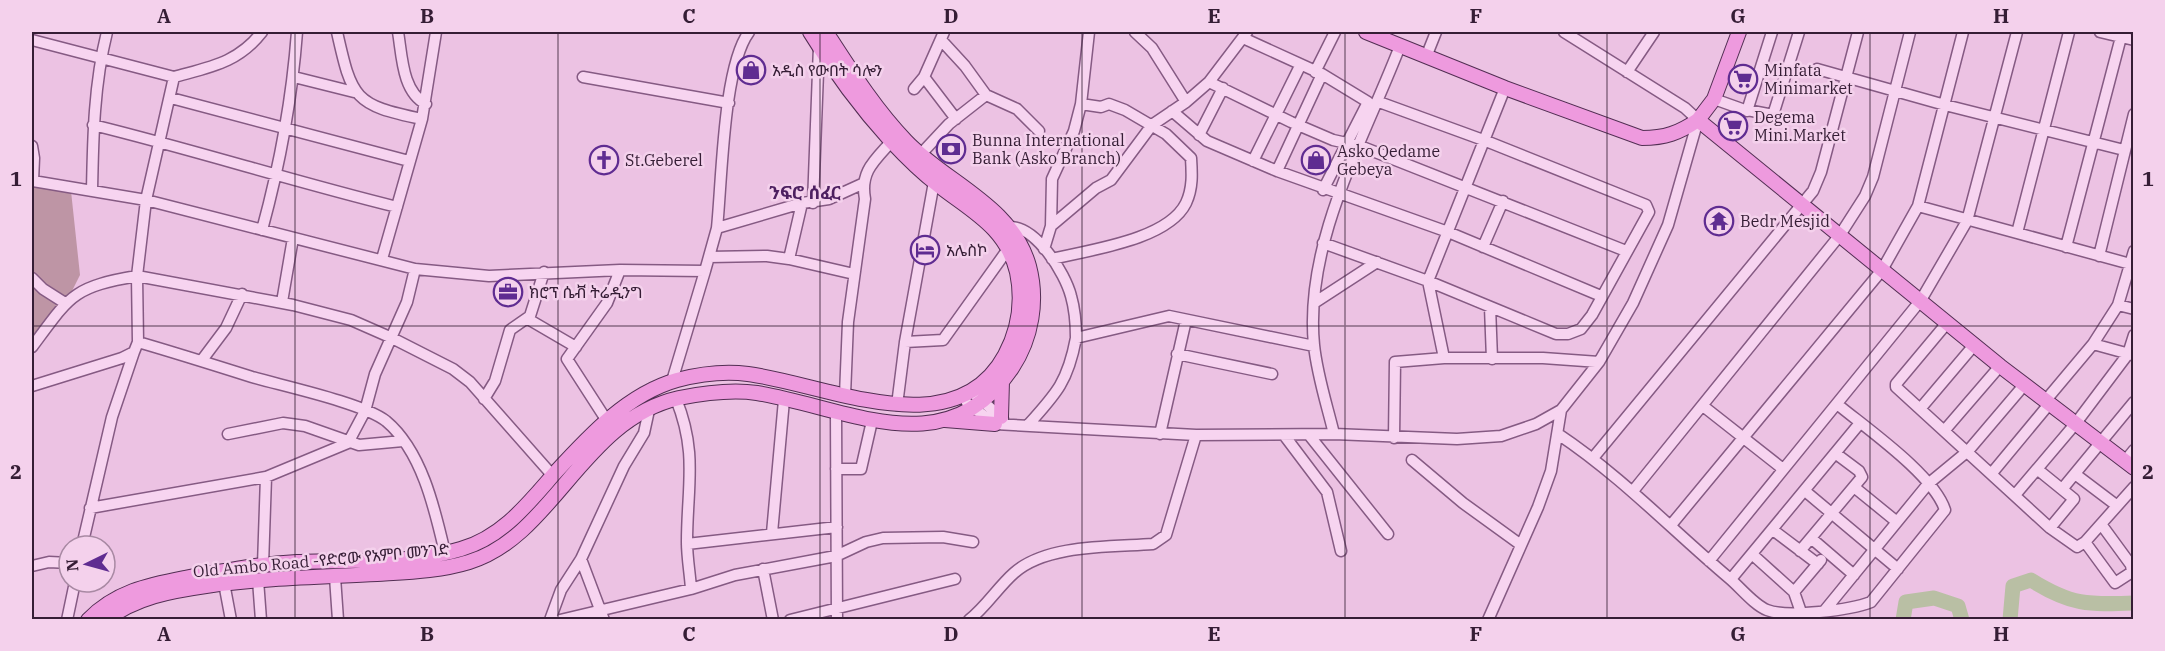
<svg xmlns="http://www.w3.org/2000/svg" width="2165" height="651" viewBox="0 0 2165 651" font-family="'IBM Plex Serif','Noto Sans Ethiopic',serif">
<style>
.cemetery{fill:#be95a5}
.lines{fill:none;stroke-linecap:round;stroke-linejoin:round}
.river{stroke:#b9bfa4;stroke-width:15}
.minor-casing{stroke:#855a83;stroke-width:13}
.major-casing{stroke:#522e53;stroke-width:16}
.minor{stroke:#f7d4f0;stroke-width:10}
.major{stroke:#ee9ade;stroke-width:14}
.grid{fill:none;stroke:#351d35;stroke-width:1.5;stroke-opacity:0.55}
.labels{text-anchor:middle;stroke-width:5;stroke-linejoin:round;paint-order:stroke}
.poi-label{font-size:16px;fill:#351d35;stroke:#f4d1ec;text-anchor:start}
.street-label{font-size:16px;fill:#351d35;stroke:#f4d1ec}
.neighbourhood-label{font-size:18px;font-weight:bold;fill:#4d1f60;stroke:#f4d1ec}
.neatline{fill:none;stroke:#351d35;stroke-width:2}
.grid-label{font-size:20px;text-anchor:middle;font-weight:bold;fill:#351d35}
</style>
<rect width="100%" height="100%" fill="#ecc2e3"/>
<path class="cemetery" d="M32,181l39,10 9,84 -8,16 -12,13 -28,42z"/>
<g class="lines">
<path class="river" d="M1903,620l3,-18 28,-4 24,8 4,14
M2010,620l3,-34 18,-6c40,25 57,25 103,23"/>
<g class="minor-casing">
<path id="minor" d="M337,32c15,67 17,73 85,87
M398,32c4,23 4,60 28,72
M1135,32l17,16 34,54
M2121,37l13,3
M1243,38l79,36 46,28 -45,88
M32,40l142,37 -28,123 -9,76 156,29 58,15 41,18 61,31 17,13 83,94
M942,41l23,25 21,29
M1426,57l10,-25
M1817,69l128,36 179,45
M1315,72l20,-40
M1627,72l27,-40
M174,77c36,-10 64,-14 88,-45
M294,77l60,15
M583,77l146,26
M924,77l32,42
M1209,82l82,40 42,18 27,6 266,105
M914,89l10,-12 20,-45
M171,98l238,63
M1714,99l28,10 31,6 26,-83
M1172,111l35,30 70,30 171,61 153,64
M1747,111l25,-79
M93,125c102,25 202,57 304,82
M1199,135l24,-47
M32,146l2,12 -1,23 113,19 269,69 74,7 131,-6 85,1 -33,110
M920,155l29,-31 37,-29 31,14 22,22
M1253,161l47,-95
M1277,171l45,-97
M934,182l-29,160 38,-2 65,-91
M92,191c1,-54 2,-107 15,-159
M813,203l6,-157
M1918,206l99,27 52,-201
M1051,226l1,-47 22,-48 7,-27 8,-72
M1009,227c27,-1 56,46 62,69 4,14 5,28 5,42l93,-22 145,30
M717,228c5,-48 6,-161 32,-196
M262,230c18,-66 30,-131 35,-198
M2017,233l117,32
M1323,243l105,38 128,53h12l13,-5 11,-14 57,-103 -3,-7 -160,-64 -107,-39
M1483,247l20,-46
M2066,247l55,-210 -21,-5
M1044,249l7,-23 45,-38 15,-8 41,-55 34,-23 23,-20 38,-50
M2099,256l35,-142
M709,257l58,-1 22,3
M382,259l40,-140 14,-87
M1052,259c37,-9 116,-19 134,-56 7,-15 6,-30 5,-45l-25,-24 -41,-24 -16,-6 -8,3 -20,-3
M705,271l12,-43 85,-25
M854,274l-65,-15 13,-56 27,-4 33,-15
M32,278l11,11 22,14
M282,302l11,-64
M1314,303l63,-41
M2118,305l16,4
M1490,307l2,52
M528,319l48,28
M1947,323l-51,61v3l154,141 27,19 8,-5 49,-55
M138,342c38,11 76,23 114,35 31,9 111,26 134,44 36,30 49,89 59,132
M2093,344l40,11
M32,347c38,-51 40,-60 105,-71l1,66 -4,10 -12,6 -90,28
M1177,354l95,20
M1444,358l-16,-77 77,-193
M202,360l24,-32 16,-34
M972,392l31,27
M845,395l3,-73 17,-123c-5,-27 9,-38 26,-57
M484,399l11,-18 15,-51 20,-14 14,-44
M676,399c22,54 11,88 11,143 0,16 3,31 4,47
M2046,400l47,-56 25,-39 16,-54
M967,403l28,21 201,11 138,-1 123,5 44,-3 35,-12 25,-14
M897,405l8,-63
M1703,406l80,63
M1920,409l55,-65
M836,413l1,207
M607,421l-40,-62 40,-56 13,-33
M1028,425c29,-32 40,-44 48,-87
M1944,431l56,-65
M228,434l55,-11 22,3 54,19 44,-4
M1160,434l26,-114
M1334,434c-7,-29 -17,-59 -20,-89 -10,-102 50,-206 86,-299
M1558,434c63,42 114,96 171,144 11,9 25,27 38,32 21,8 84,0 104,-8l74,-92c-11,-35 -79,-82 -108,-106
M1284,435l43,57 14,59
M1309,435l79,99
M1394,438l1,-76 49,-4h99l56,4
M1593,458l220,-267 8,-19 37,-140
M1412,460l51,43 58,42
M2125,461l9,-11
M836,469h25l11,-48
M2037,469l37,30 -24,29
M1992,473l58,-70
M2075,474l41,31
M1854,487l43,35
M2063,488l71,-86
M1633,491l207,-256 25,-39 8,-19 37,-145
M1805,491l93,78
M2015,495l61,-72 52,-69 6,-19
M90,508l176,-31
M1671,525l211,-255 36,-64 45,-174
M1773,530l45,34
M772,533l12,-133
M1811,538l43,37
M2085,542l30,41 17,-11 -1,-7 -30,-41
M687,544l150,-17
M82,546l30,-129 22,-65
M1800,551l62,-74 -3,-6 -24,-18
M1753,555l41,37 9,26
M581,559l23,61
M1709,561l212,-261 46,-79 50,-189
M263,565l3,-88 82,-34 17,-32 10,-37 32,-72 8,-33
M32,566l17,-4 20,1
M763,569l10,51
M335,577l3,43
M1731,579l129,-156
M258,580l3,40
M224,583l7,37
M1794,592l27,-32
M1825,610l103,-126 40,-33 57,-67
M67,620l8,-38
M550,620l11,-30 20,-31 43,-93 20,-33 5,-23
M560,620l131,-31 44,-14 101,-19 30,-14 17,-4 60,-1 30,5
M790,620l165,-41
M969,620c17,-13 29,-33 45,-47 32,-29 98,-26 139,-29l13,-9 30,-100
M1488,620l50,-113 13,-36 10,-61 38,-48 34,-59 35,-78 30,-105 -13,-12 -121,-76"/>
</g>
<g class="major-casing">
<path id="major" d="M1366,32l139,56 137,50c23,0 37,-5 56,-18l302,246 134,102
M1698,120l16,-21 25,-67
M1001,417l1,-36
M945,420l50,4
M88,620c27,-28 60,-35 96,-42 38,-7 75,-14 113,-16 54,-3 112,3 164,-13 41,-12 66,-44 93,-75 34,-37 73,-80 123,-94 23,-6 48,-9 71,-6 78,10 207,74 257,-19 14,-26 18,-54 12,-83 -11,-45 -46,-61 -79,-87 -17,-13 -33,-29 -47,-44 -30,-33 -58,-71 -81,-109
M106,620c30,-23 65,-29 100,-34 57,-8 114,-9 171,-12 30,-2 63,-3 92,-12 85,-26 113,-142 210,-164 25,-5 52,-9 78,-5 89,14 189,74 255,-25 20,-30 26,-68 17,-102 -17,-61 -83,-83 -123,-125 -31,-32 -56,-72 -80,-109"/>
</g>
<use href="#minor" class="minor"/>
<use href="#major" class="major"/>
</g>
<path class="grid" d="M295,32v588M558,32v588M820,32v588M1082,32v588M1345,32v588M1607,32v588M1870,32v588M32,326h2102"/>
<defs>
<g id="shop-ring" transform="scale(1.5)"><circle r="9.5" fill="#f4d1ec" stroke="#5f2c91" stroke-width="1.5"/><path d="M-5-2.5h2.3a2.7 3.5 0 0 1 5.4 0H5L5.5 6h-11ZM-1.5-2.5h3a1.5 2.3 0 0 0-3 0Z" fill="#5f2c91"/></g>
<g id="supermarket-ring" transform="scale(1.5)"><circle r="9.5" fill="#f4d1ec" stroke="#5f2c91" stroke-width="1.5"/><path d="M-6-5.5h2.5l.6 2H6L4.5 2H-2.5L-4.4-4H-6ZM-1.5 3.2a1.3 1.3 0 1 0 .1 0ZM3 3.2a1.3 1.3 0 1 0 .1 0Z" fill="#5f2c91"/></g>
<g id="bank-ring" transform="scale(1.5)"><circle r="9.5" fill="#f4d1ec" stroke="#5f2c91" stroke-width="1.5"/><path d="M-6-4H6V4H-6ZM0-2.3a2.3 2.3 0 1 0 0 4.6a2.3 2.3 0 1 0 0-4.6Z" fill="#5f2c91"/></g>
<g id="church-ring" transform="scale(1.5)"><circle r="9.5" fill="#f4d1ec" stroke="#5f2c91" stroke-width="1.5"/><path d="M-1.2-6h2.4v3.5h3.3v2.4h-3.3V6h-2.4V-.1h-3.3v-2.4h3.3Z" fill="#5f2c91"/></g>
<g id="temple-ring" transform="scale(1.5)"><circle r="9.5" fill="#f4d1ec" stroke="#5f2c91" stroke-width="1.5"/><path d="M0-6L5-2H3V0L6.5 2.5H4V6H1.5V3h-3V6H-4V2.5H-6.5L-3 0V-2H-5Z" fill="#5f2c91"/></g>
<g id="hotel-ring" transform="scale(1.5)"><circle r="9.5" fill="#f4d1ec" stroke="#5f2c91" stroke-width="1.5"/><path d="M-6-4.5h1.5V1H6V5H4.5V3h-9V5H-6ZM-4 0a1.8 1.8 0 1 1 3.6 0ZM.5 0V-2.5h3Q6-2.5 6 0Z" fill="#5f2c91"/></g>
<g id="office-ring" transform="scale(1.5)"><circle r="9.5" fill="#f4d1ec" stroke="#5f2c91" stroke-width="1.5"/><path d="M-6-3h4V-5.5h4V-3h4V5H-6ZM-1-4.5V-3h2v-1.5ZM-6 0V1H6V0Z" fill="#5f2c91"/></g>
</defs>
<g fill-rule="evenodd">
<use href="#shop-ring" x="751" y="70"/>
<use href="#supermarket-ring" x="1743" y="79"/>
<use href="#supermarket-ring" x="1733" y="126"/>
<use href="#bank-ring" x="951" y="149"/>
<use href="#church-ring" x="604" y="160"/>
<use href="#shop-ring" x="1316" y="160"/>
<use href="#temple-ring" x="1719" y="221"/>
<use href="#hotel-ring" x="925" y="250"/>
<use href="#office-ring" x="508" y="292"/>
</g>
<g class="labels">
<g class="poi-label">
<text x="772" y="76">አዲስ የውበት ሳሎን</text>
<text x="1764" y="76">Minfata<tspan x="1764" dy="18">Minimarket</tspan></text>
<text x="1754" y="123">Degema<tspan x="1754" dy="18">Mini.Market</tspan></text>
<text x="972" y="146">Bunna International<tspan x="972" dy="18">Bank (Asko Branch)</tspan></text>
<text x="1337" y="157">Asko Qedame<tspan x="1337" dy="18">Gebeya</tspan></text>
<text x="625" y="166">St.Geberel</text>
<text x="1740" y="227">Bedr Mesjid</text>
<text x="946" y="256">አሌስኮ</text>
<text x="529" y="298">ክሮፕ ሴቭ ትሬዲንግ</text>
</g>
<g class="street-label">
<text transform="translate(321 560) rotate(-5)" y="6">Old Ambo Road -የድሮው የአምቦ መንገድ</text>
</g>
<g class="neighbourhood-label">
<text x="805" y="199">ንፍሮ ሰፈር</text>
</g>
</g>
<rect width="2165" height="651" fill="none" stroke="#f4d1ec" stroke-width="66"/>
<g transform="translate(87 564) rotate(265)"><circle r="28" fill="#f4d1ec" stroke="#a889a3" stroke-width="1.5"/>
<path d="M0-4.5L10 22L0 15L-10 22Z" fill="#5f2c91"/>
<text y="-9" font-size="16" font-weight="bold" text-anchor="middle" fill="#351d35">N</text>
</g>
<rect x="33" y="33" width="2099" height="585" class="neatline"/>
<g class="grid-label">
<text x="164" y="23">A</text>
<text x="427" y="23">B</text>
<text x="689" y="23">C</text>
<text x="951" y="23">D</text>
<text x="1214" y="23">E</text>
<text x="1476" y="23">F</text>
<text x="1738" y="23">G</text>
<text x="2001" y="23">H</text>
<text x="16" y="186">1</text>
<text x="2148" y="186">1</text>
<text x="16" y="479">2</text>
<text x="2148" y="479">2</text>
<text x="164" y="641">A</text>
<text x="427" y="641">B</text>
<text x="689" y="641">C</text>
<text x="951" y="641">D</text>
<text x="1214" y="641">E</text>
<text x="1476" y="641">F</text>
<text x="1738" y="641">G</text>
<text x="2001" y="641">H</text>
</g>
</svg>
